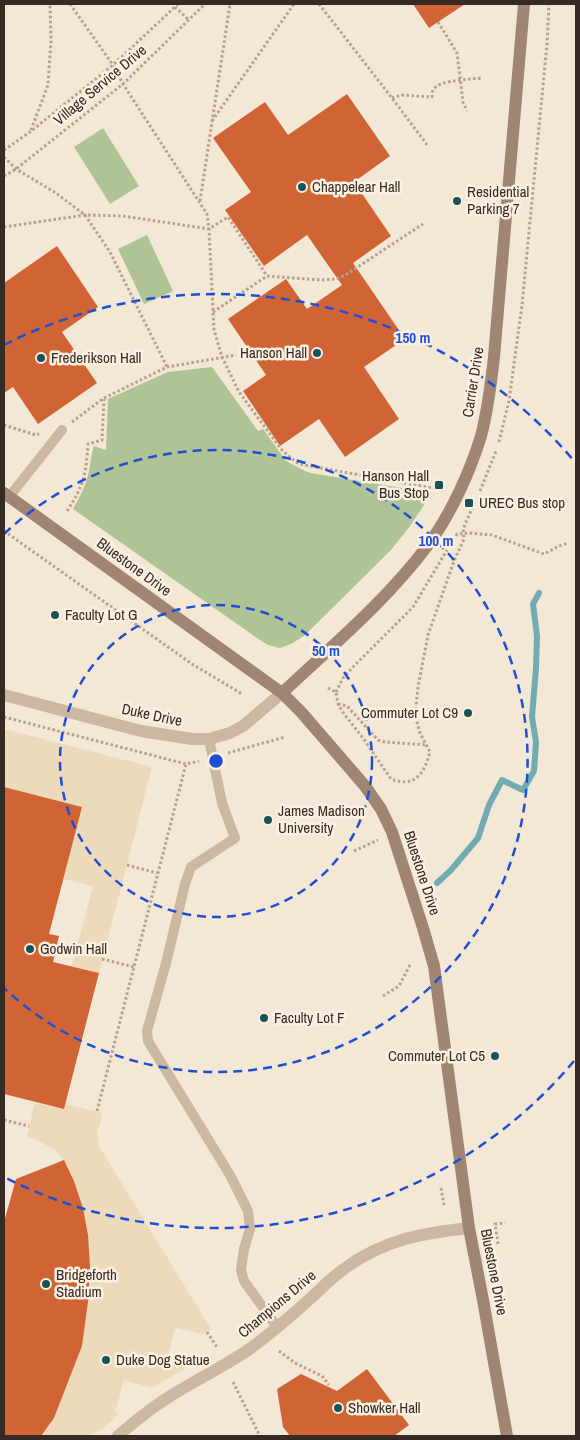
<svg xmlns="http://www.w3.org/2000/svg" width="580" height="1440" viewBox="0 0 580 1440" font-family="'Archivo Narrow',sans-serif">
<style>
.green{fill:#b0c394}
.plaza{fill:#eddabb}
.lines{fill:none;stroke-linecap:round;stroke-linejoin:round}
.stream{stroke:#72acb2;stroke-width:6}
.building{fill:#d16435}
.path{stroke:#b7a18b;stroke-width:3;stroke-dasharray:2.5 2.5;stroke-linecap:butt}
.lane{stroke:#ccb7a1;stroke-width:10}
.street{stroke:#ccb7a1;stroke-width:12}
.secondary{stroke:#9f8572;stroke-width:12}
.ring{fill:none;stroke:#1d4ed8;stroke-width:2.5;stroke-dasharray:9 6}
.poi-dot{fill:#17515a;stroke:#fbf1e2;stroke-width:2}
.labels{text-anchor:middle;stroke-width:5;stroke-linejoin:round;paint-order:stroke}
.street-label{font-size:15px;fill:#352b24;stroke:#fbf1e2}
.poi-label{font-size:15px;fill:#352b24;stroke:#fbf1e2;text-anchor:start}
.centre{fill:#1d4ed8;stroke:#fbf1e2;stroke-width:2.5}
.ring-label{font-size:15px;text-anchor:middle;font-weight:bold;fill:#1d4ed8;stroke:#fbf1e2;stroke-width:5;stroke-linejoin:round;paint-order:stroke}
</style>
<rect width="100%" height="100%" fill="#f3e7d5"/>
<path class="green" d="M103,128l36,58 -29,18 -36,-57z
M147,235l26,56 -29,13 -26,-55z
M212,367l46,64 5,-2 23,32 19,10 6,2 121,20 -22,33 -19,24 -87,86 -13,8 -11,4 -12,-3 -11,-7 -184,-129c8,-14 15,-28 17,-44 1,-7 2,-13 4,-19l12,4 2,-51 60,-27z"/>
<path class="plaza" d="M4,729l148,38 -53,206 -27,-7 21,-80 -30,-7 19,-72 -78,-20z
M35,1103l29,6 1,-5 38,9 -6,20 3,15 111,181 -8,5 -28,-6 -8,32 22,6 -37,22 -28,-8 -9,32 4,2 -19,17 -13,5h-46l13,-18 28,-72 1,-138 -9,-27 -12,-24 -6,-6 -15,-9 -14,-6z"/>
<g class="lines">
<path class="stream" d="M437,883l14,-13 27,-32 11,-33 13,-25 21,10 11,-19 2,-29 -4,-25 4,-49 1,-32 -4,-32 6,-11"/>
</g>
<path class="building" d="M413,4h52l-36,24z
M347,94l43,62 -36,26 37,54 -38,27 52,76 -41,28 35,52 -54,38 -26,-38 -39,27 -37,-55 23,-16 -38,-56 58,-40 21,30 35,-24 -35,-50 -43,31 -39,-56 26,-18 -38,-54 52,-36 23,33z
M57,246l41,61 -36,25 35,51 -59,41 -25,-37 -9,6v-110z
M4,787l78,20 -33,127 10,2 -6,26 46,11 -35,136 -60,-15z
M64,1160l10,21 9,27 5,27 2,31 -2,36 -6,44 -28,72 -13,18h-37v-214l12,-43z
M367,1369l42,56 -15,11h-104l-7,-9 -6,-38 24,-15 36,17z"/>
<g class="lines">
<path class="path" d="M70,4l43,61 10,19 84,130 2,15 5,101 8,27 17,35 42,57 11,10 7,5 144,26
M319,4l73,94 36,48
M175,7l14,13
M438,22l19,31 6,49 4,9
M392,98l9,-3 31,2c0,-3 0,-6 2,-8 5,-9 39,-10 49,-11
M212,121l82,-117
M31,130l17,-45 3,-44 -1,-37
M4,150l26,-18 83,-67 65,-61
M4,157l12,12 40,24 29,22 25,37 57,115
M4,176l12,-7 107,-85 82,-80
M200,201l30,-197
M4,227l81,-12 38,1 86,13 19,-12 39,59
M213,312l54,-36 53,4 16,-1 11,-5 76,-50
M72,422l32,-24 63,-31 69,-12
M4,425l32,10 3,-1
M499,442l10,-41 13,-96 25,-261 2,-40
M480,491l16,-40
M67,511c17,-26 19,-36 21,-67l14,-4 2,-41
M4,531l188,133 50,30
M456,536l1,-2 12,-1 23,2 52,19 15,-8 9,-3
M328,688l8,4 2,12 6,10 19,24 28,41c24,9 33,-5 39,-27l-10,-19 -5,-18 3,-28 10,-52 26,-74 10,-22 -1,-10 10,-23
M336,692l7,-14 11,-12 59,-59 34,-57
M338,704l9,2 31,34 7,2 42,3
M4,717l182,47 13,-3
M228,753l57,-16
M354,851l24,-11
M127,865l30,8
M102,959l32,8
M383,996l16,-10 11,-21
M97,1111l89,-347
M4,1120l25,6
M441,1188l3,17
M498,1244l-3,-20 10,-1
M207,1332l10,15
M279,1351l16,12 27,13 7,9
M233,1382l27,54"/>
<path class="lane" d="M9,497l53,-67
M209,739l13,64 13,35 -44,29 -6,17 -19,79 -19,68 1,10 82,134 18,36 2,18 -6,20 -3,21 3,11 33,46"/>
<path class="street" d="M4,695l137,36 51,8h17l21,-6 13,-7 39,-33
M118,1436c16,-14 33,-28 51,-39 25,-16 52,-29 76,-45 24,-16 46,-36 67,-55 11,-10 20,-20 32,-28 38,-29 79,-36 125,-41"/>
<path class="secondary" d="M4,493l278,200 20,20 63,73 16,23 11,23 31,96 11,38 35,262 14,72 24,136
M282,693c50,-47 105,-93 146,-148 23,-31 42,-73 53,-109 7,-26 10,-52 13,-79l30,-353"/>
</g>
<g class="ring">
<circle cx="216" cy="761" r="156"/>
<path d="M4 534A311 311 0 1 1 4 988"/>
<path d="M574 1061A467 467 0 0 1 4 1177M4 345A467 467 0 0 1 574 461"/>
</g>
<g class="poi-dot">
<circle cx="302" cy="187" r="5"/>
<circle cx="457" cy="201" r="5"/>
<circle cx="317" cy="353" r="5"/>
<circle cx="41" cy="358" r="5"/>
<rect x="434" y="480" width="10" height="10" rx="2.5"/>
<rect x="464" y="498" width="10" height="10" rx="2.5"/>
<circle cx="55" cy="615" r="5"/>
<circle cx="468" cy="713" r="5"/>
<circle cx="268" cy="820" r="5"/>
<circle cx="30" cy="949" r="5"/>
<circle cx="264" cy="1018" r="5"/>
<circle cx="495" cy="1056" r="5"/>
<circle cx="46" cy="1284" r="5"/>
<circle cx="106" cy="1360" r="5"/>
<circle cx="338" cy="1408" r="5"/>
</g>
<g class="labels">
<g class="street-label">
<text transform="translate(100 85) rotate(-40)" y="5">Village Service Drive</text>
<text transform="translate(473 382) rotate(-81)" y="5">Carrier Drive</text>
<text transform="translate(134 567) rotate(36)" y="5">Bluestone Drive</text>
<text transform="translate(152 715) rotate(12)" y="5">Duke Drive</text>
<text transform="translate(422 873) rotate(72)" y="5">Bluestone Drive</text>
<text transform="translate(494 1272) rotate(79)" y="5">Bluestone Drive</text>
<text transform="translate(277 1304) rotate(-40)" y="5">Champions Drive</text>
</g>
<g class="poi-label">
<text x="312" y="192">Chappelear Hall</text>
<text x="467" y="197">Residential<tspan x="467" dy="17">Parking 7</tspan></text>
<text x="307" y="358" text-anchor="end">Hanson Hall</text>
<text x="51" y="363">Frederikson Hall</text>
<text x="429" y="481" text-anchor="end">Hanson Hall<tspan x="429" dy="17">Bus Stop</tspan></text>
<text x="479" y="508">UREC Bus stop</text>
<text x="65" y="620">Faculty Lot G</text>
<text x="458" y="718" text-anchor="end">Commuter Lot C9</text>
<text x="278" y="816">James Madison<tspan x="278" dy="17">University</tspan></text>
<text x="40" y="954">Godwin Hall</text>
<text x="274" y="1023">Faculty Lot F</text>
<text x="485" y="1061" text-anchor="end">Commuter Lot C5</text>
<text x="56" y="1280">Bridgeforth<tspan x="56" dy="17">Stadium</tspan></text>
<text x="116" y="1365">Duke Dog Statue</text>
<text x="348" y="1413">Showker Hall</text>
</g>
</g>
<circle cx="216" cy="761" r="8" class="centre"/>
<g class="ring-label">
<text x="413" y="343">150 m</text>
<text x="436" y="546">100 m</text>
<text x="326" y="656">50 m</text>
</g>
<rect width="580" height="1440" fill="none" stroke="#352b24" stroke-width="10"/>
</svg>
